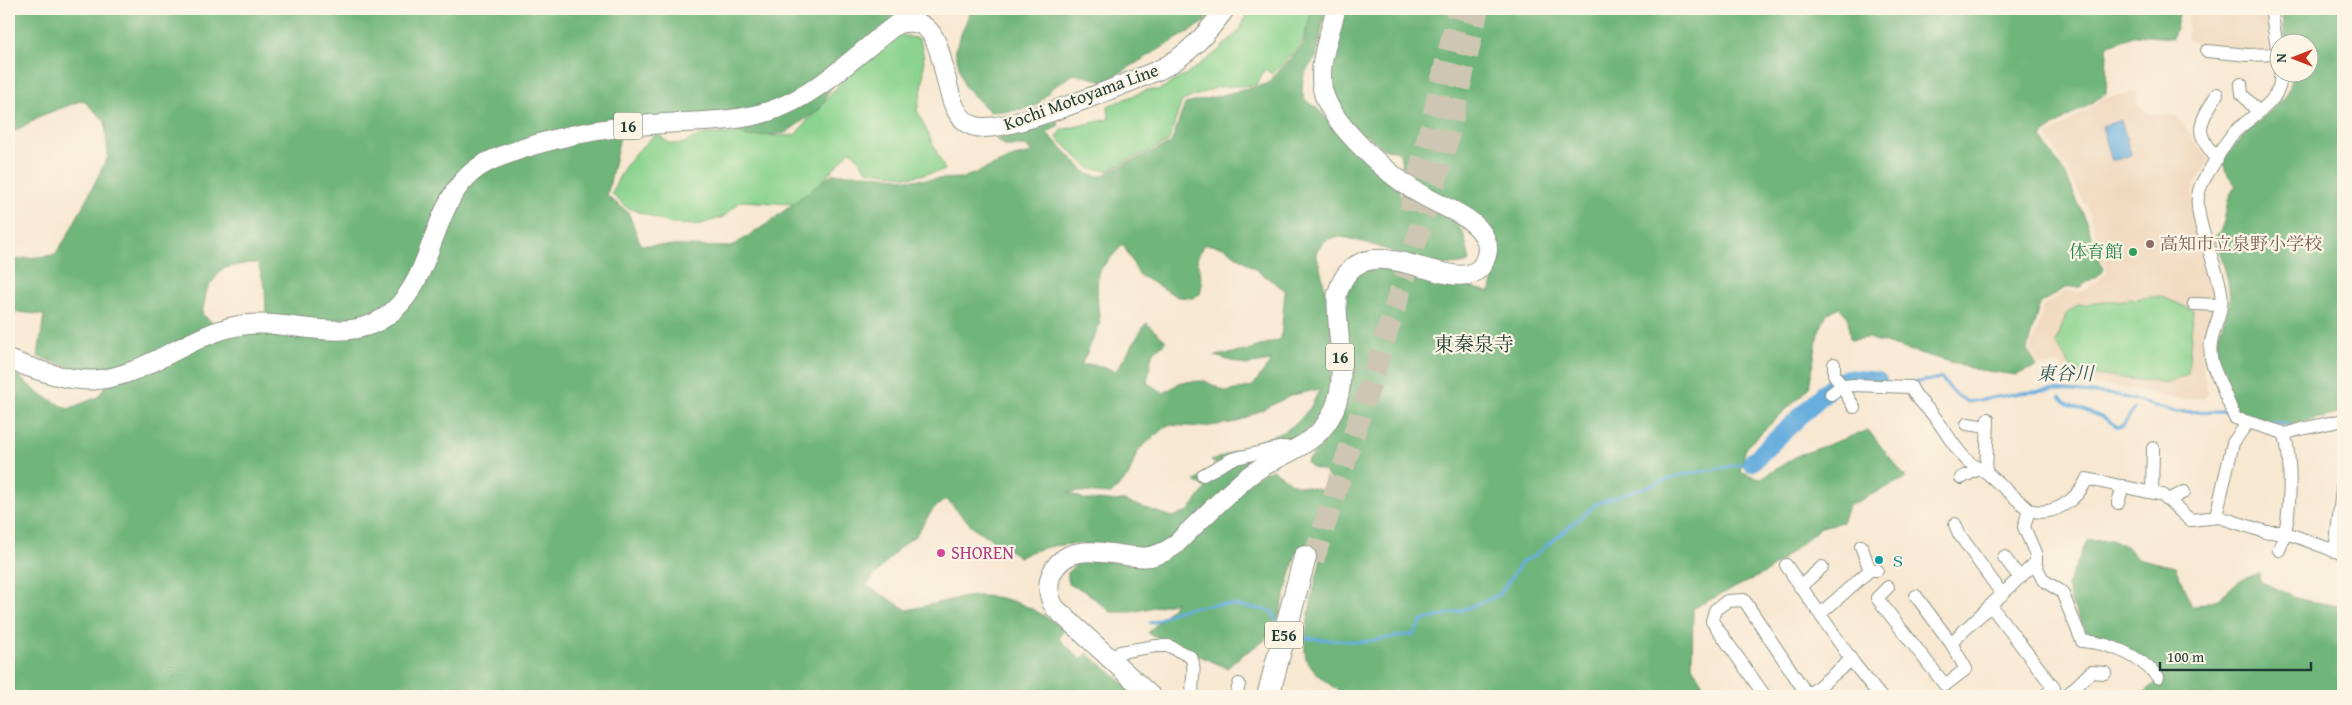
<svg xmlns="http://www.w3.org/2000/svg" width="2352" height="705" viewBox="0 0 2352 705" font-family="'Gentium Book Plus','Noto Serif JP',serif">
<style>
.built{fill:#efd6bb}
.green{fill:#8bd38f;stroke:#558862}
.forest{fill:#70b57a;stroke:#487957;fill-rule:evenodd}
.water{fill:#68aede;stroke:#447689}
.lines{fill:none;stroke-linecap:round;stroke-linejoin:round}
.stream{stroke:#68aede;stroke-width:3}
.river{stroke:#68aede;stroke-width:18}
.motorway-tunnel{stroke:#cdc6b2;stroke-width:22;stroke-dasharray:22 11;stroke-linecap:butt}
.minor-casing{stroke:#8c9283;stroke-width:14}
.primary-casing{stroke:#8c9283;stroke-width:21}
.motorway-casing{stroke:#8c9283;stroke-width:24}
.minor{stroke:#fff;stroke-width:12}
.primary{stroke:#fff;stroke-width:19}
.motorway{stroke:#fff;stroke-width:22}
.education-dot{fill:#8d6e63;stroke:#fcf5e5;stroke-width:2}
.leisure-dot{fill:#2e9e5b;stroke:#fcf5e5;stroke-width:2}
.hotel-dot{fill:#d1479c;stroke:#fcf5e5;stroke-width:2}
.culture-dot{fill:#0f9aa8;stroke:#fcf5e5;stroke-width:2}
.labels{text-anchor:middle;stroke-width:4.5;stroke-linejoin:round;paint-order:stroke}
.shield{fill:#fcf5e5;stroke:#617469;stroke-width:1}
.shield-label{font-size:16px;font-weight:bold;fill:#1f3d34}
.street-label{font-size:18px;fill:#1f3d34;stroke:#fcf5e5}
.education-label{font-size:18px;fill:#785e54;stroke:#fcf5e5;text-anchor:start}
.leisure-label{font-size:18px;fill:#27864d;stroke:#fcf5e5;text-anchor:end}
.hotel-label{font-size:18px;fill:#b23c85;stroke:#fcf5e5;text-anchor:start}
.culture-label{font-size:18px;fill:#0d838f;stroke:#fcf5e5;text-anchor:start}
.water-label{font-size:19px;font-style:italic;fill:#31595e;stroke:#fcf5e5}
.quarter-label{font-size:20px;fill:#1f3d34;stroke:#fcf5e5}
</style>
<rect width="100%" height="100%" fill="#fcf5e5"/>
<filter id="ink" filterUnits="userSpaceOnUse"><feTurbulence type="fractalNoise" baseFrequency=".02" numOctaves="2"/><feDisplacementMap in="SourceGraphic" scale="10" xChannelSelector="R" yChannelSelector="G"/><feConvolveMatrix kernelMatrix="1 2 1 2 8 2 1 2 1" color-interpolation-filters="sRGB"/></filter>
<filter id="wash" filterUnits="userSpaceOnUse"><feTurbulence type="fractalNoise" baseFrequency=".0096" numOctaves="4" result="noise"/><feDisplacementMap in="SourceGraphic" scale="20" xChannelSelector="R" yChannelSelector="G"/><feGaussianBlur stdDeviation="1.12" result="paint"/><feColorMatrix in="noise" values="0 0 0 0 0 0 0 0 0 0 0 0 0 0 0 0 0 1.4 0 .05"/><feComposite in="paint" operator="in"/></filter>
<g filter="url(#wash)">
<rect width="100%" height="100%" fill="#f8e8d2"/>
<path class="built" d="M2189,9h76l6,40 -23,2 -42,-3 -19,-9z
M2137,91v13l11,9 29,3 32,44 -14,24 -3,10 24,104 -1,16 -13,31 1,25 5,22 -4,6 -27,1 -53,-11 -50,-5 -14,-18h-20l-10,-16 7,-19 6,-25 24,-14 15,1 25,-18 -19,-65 -41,-73 58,-38z"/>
<path class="green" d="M1248,9h65l-11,34 -30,31 -7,-5 -9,16 -38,2 -36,14 -14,41 -59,28 -19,-1 -33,-31 4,-8 48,-11 -1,-13 39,-16h12l31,-18 28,-21 22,-21z
M897,34l22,5c9,21 4,50 -2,71l28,60 -34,7 -44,-7 -16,-20 -44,47 -14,7 -52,-3 -18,16 -25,8 -27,-1 -45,-17 -14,-13c10,-29 23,-41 45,-61 6,6 11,11 20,11 11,0 18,-9 29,-10 29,-2 59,4 89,1l58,-66z
M2160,296l33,14 -5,64 -20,9 -94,-10 -18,-30 10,-29 12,-9z"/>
<path class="forest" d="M9,9h900l-18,14 -57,58 -14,28 -35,24 -37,4 -29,-16 -96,2 -16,73 21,16 13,33 90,2 36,-23 65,-50h36l44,6 51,-2 51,-21 18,-4 -6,-7h-20l-10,-7 62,-18v5l-11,7 41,41 12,2 71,-33 14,-39 82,-20 37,-41 8,-34h14l-10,49 -9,11 -4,9 -1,14 3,8 11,7 43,47 34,29 12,18 50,19 9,15 6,26c-25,14 -84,-14 -112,-20 -7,-2 -19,-6 -26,-3 -8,2 -13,8 -16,15 15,54 36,150 -19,186 -6,4 -15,6 -22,8 -20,5 -39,11 -59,17l-5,-3 74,-30 12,-8 13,-15 10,-19 -28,6 -55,27 -34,5 -35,-2 -30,25 -10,27 -17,17c-10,0 -36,-4 -42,-1l18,7 37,1 48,16 16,-5 18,-24 -11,-7 34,-18 48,-12 -115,95c-50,6 -94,-14 -142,11l-46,-29 -28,-29 -13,10 -17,26 -18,14 -32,36 41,25c21,-4 52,-14 73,-14 32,0 60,15 84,34l-5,8 22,22 6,-7 40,33 9,10h-1127v-328l29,25 30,16 30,-12 11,-17 -71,-23 6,-42 -26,-3 -9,3v-55l46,-5 13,-20 40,-78 -3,-36 -22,-21 -43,16 -31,19zM1123,244l16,31 39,22 15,1 7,-4 2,-10 -5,-25 7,-15 20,3 61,43 -4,49 -36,12 -30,5 30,9 26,-4 -18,25 -27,6 -21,-11 -24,1 -17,11 -17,-10 5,-29 14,-13 -20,-18 -30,48 -22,-6h-13l19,-41 -3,-26 1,-26zM247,263h11l7,24 1,28 -52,9 -12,-10 5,-25 15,-20z
M971,9h242l-8,13 -99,59 -32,-7 -22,14 -16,18 -25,5 -21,1 -26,-26 -9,-36z
M1342,9h839l-8,29 -37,-3 -29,11 -1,48 -51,31 -14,12 25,39 19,42 18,51 -1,3 -22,15 -15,1 -25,15 -13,46 10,17 -21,9 -42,-6 -106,-31 -18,2 -2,-23 -9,-10 -12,7 -9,19 -9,55 -63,59 -6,24 20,8 37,-23 71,-26 38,48 -58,28 -6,16 -21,5 -54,45 -74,36 -1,58 18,30h-363c-15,-10 -31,-19 -40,-35 -8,-16 10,-84 14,-103l-24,-8 -18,67 -15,24 -22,14 -15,13 -79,-35 29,-31 -45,10h-21l-26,-21 -17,-7v-12l15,-14 58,7 117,-89 14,-7 21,15 47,10 -16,-23 -12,-3 -5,-5 1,-4c18,-15 34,-41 41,-63l-5,-95 5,-21 23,-13 27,3 91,22c6,-13 7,-57 -2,-68 -3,-3 -7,-5 -10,-7l-74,-42 -4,-21 -4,-4 -13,-1 -15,-13 -8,-1c-10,-13 -22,-26 -29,-42 -8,-21 7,-62 11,-84z
M2281,9h62v404l-61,13 -45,-14c-8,-19 -18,-39 -21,-59 -2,-16 10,-32 13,-48 3,-21 -8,-47 -14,-68 16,-17 6,-34 21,-51l-10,-14 -3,-11 15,-20 48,-45 5,-16 -1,-7 20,-1v-30h-24z
M2111,540l15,6 11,12 38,9 17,40 26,-8 22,-19 20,-7 -1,8 44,19 40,7v89h-203l23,-19 -52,-34 -24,-9 -16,-32 -4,-17 20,-44z"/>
<path class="water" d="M2121,120l10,35 -19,6 -10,-35z"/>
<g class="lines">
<path class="stream" d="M1913,383l28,-5 14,16 13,8 52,-9 37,-3 60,5 58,17 50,-1
M2060,397l6,6 38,15 14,9 5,-1 11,-17
M2266,421l26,5
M1150,623c12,-2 17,-11 28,-13 22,-5 47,-8 68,-3 9,2 19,1 27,5l4,13
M1292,634l10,4 60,4 52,-8 8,-13 38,-10 39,-16 23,-33 12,-6 64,-53 83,-28 70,-12"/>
<path class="river" d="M1751,463l84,-80 13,-5 30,3"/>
</g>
</g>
<g filter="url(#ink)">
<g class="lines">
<path class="motorway-tunnel" d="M1410,211l49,-202
M1313,561l130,-403 35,-149"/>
<g class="minor-casing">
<path id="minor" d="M2271,9l9,58
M2207,51l41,4 30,-1
M2241,84l1,10 16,18
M2217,159c-25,-29 -17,-35 0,-65
M2194,304l27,1
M1834,364v10l20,33
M1831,394l9,-7 12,-2 59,2c5,12 15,19 22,28 16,19 28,49 53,57
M1988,419l-2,53 43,38
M1967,424l21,3
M2285,435c4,-5 48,-12 58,-15
M1203,475l29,-16 51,-12 7,1
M1961,478l17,-9
M2152,492l1,-44
M2169,500l15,-8
M2118,503l5,-17
M2216,516l17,-73 15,-21
M1955,524l4,10 43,60
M1861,546l9,24
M2279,550c13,-28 13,-85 6,-115l-4,-3 -46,-14 -22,-52c-10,-29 12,-46 8,-74 -4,-29 -26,-68 -23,-96 1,-9 6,-17 11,-25 7,-11 14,-25 22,-35 17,-20 54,-33 49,-64
M2333,551l3,-8 7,-63
M2004,557l16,21
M2035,564l8,16 19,12 20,49c28,2 57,14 76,36
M1786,565l69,100 25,31
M1800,587l22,-20
M1888,587l-11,11 68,87 21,-16 -15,-26 85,-81v-7l-12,-28 5,-17c25,7 48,-10 58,-31l76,16 27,25 29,-3 47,15h18l59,22
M1916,596l35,47
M1991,606l63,82 -10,8
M1820,614l50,-44h7
M1113,661l7,-9 36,-6h13l22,11c6,13 -1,25 2,39
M2068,694l23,-22 14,1
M1236,696l3,-12
M1765,696l-53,-75 3,-11 12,-9 17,-1 60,90 7,3
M1813,696l-2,-3 40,-33"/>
</g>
<g class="primary-casing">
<path id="primary" d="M9,360c26,9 56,21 85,20 52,-3 97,-48 149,-55 49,-7 108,24 150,-14 47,-41 36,-124 99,-151 51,-21 110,-33 166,-36 37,-3 76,-1 112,-13 49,-16 86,-57 127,-87 64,-17 32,94 81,103 33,6 145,-43 181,-57 29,-15 47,-35 66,-61
M1151,696l-96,-88c-6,-10 -8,-22 -4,-33 17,-39 63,-17 94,-18 11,0 20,-5 29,-11 23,-23 47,-46 72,-68 35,-29 81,-29 93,-84 6,-30 -3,-67 -2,-99 24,-87 131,20 149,-38 4,-11 0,-20 -7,-28 -13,-15 -38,-23 -55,-33 -31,-16 -93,-71 -101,-105 -6,-26 7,-57 13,-82"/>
</g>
<g class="motorway-casing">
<path id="motorway" d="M1268,696l37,-139"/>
</g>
<use href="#minor" class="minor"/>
<use href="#primary" class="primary"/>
<use href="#motorway" class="motorway"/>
</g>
</g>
<circle class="education-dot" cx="2150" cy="244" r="5"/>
<circle class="leisure-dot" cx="2133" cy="252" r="5"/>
<circle class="hotel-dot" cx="941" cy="553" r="5"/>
<circle class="culture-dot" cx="1879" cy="560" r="5"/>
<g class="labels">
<g class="shield">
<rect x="614" y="112.5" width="28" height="27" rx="4"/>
<rect x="1326" y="343.5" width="28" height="27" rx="4"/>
<rect x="1265" y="621.5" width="38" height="27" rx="4"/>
</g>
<g class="shield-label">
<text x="628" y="132">16</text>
<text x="1340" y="363">16</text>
<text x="1284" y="641">E56</text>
</g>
<g class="street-label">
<text transform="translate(1081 97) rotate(-20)" y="6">Kochi Motoyama Line</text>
</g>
<g class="education-label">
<text x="2160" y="250">高知市立泉野小学校</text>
</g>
<g class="leisure-label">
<text x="2123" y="258">体育館</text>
</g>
<g class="hotel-label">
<text x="951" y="559">SHOREN</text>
</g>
<g class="culture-label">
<text x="1889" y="566">ｓ</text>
</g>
<g class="water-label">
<text x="2065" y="380">東谷川</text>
</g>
<g class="quarter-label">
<text x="1474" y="351">東秦泉寺</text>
</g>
</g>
<rect width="2352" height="705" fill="none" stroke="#fcf5e5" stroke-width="30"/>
<g transform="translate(2294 58) rotate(270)"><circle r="24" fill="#fcf5e5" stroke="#a4ab9e"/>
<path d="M0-4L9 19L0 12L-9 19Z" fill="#c8321e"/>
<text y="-8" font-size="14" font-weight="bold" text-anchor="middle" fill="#1f3d34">N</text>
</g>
<path d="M2160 662v8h151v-8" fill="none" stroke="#1f3d34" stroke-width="2.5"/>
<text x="2167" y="662" font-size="15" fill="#1f3d34" stroke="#fcf5e5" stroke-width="4" paint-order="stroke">100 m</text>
</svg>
